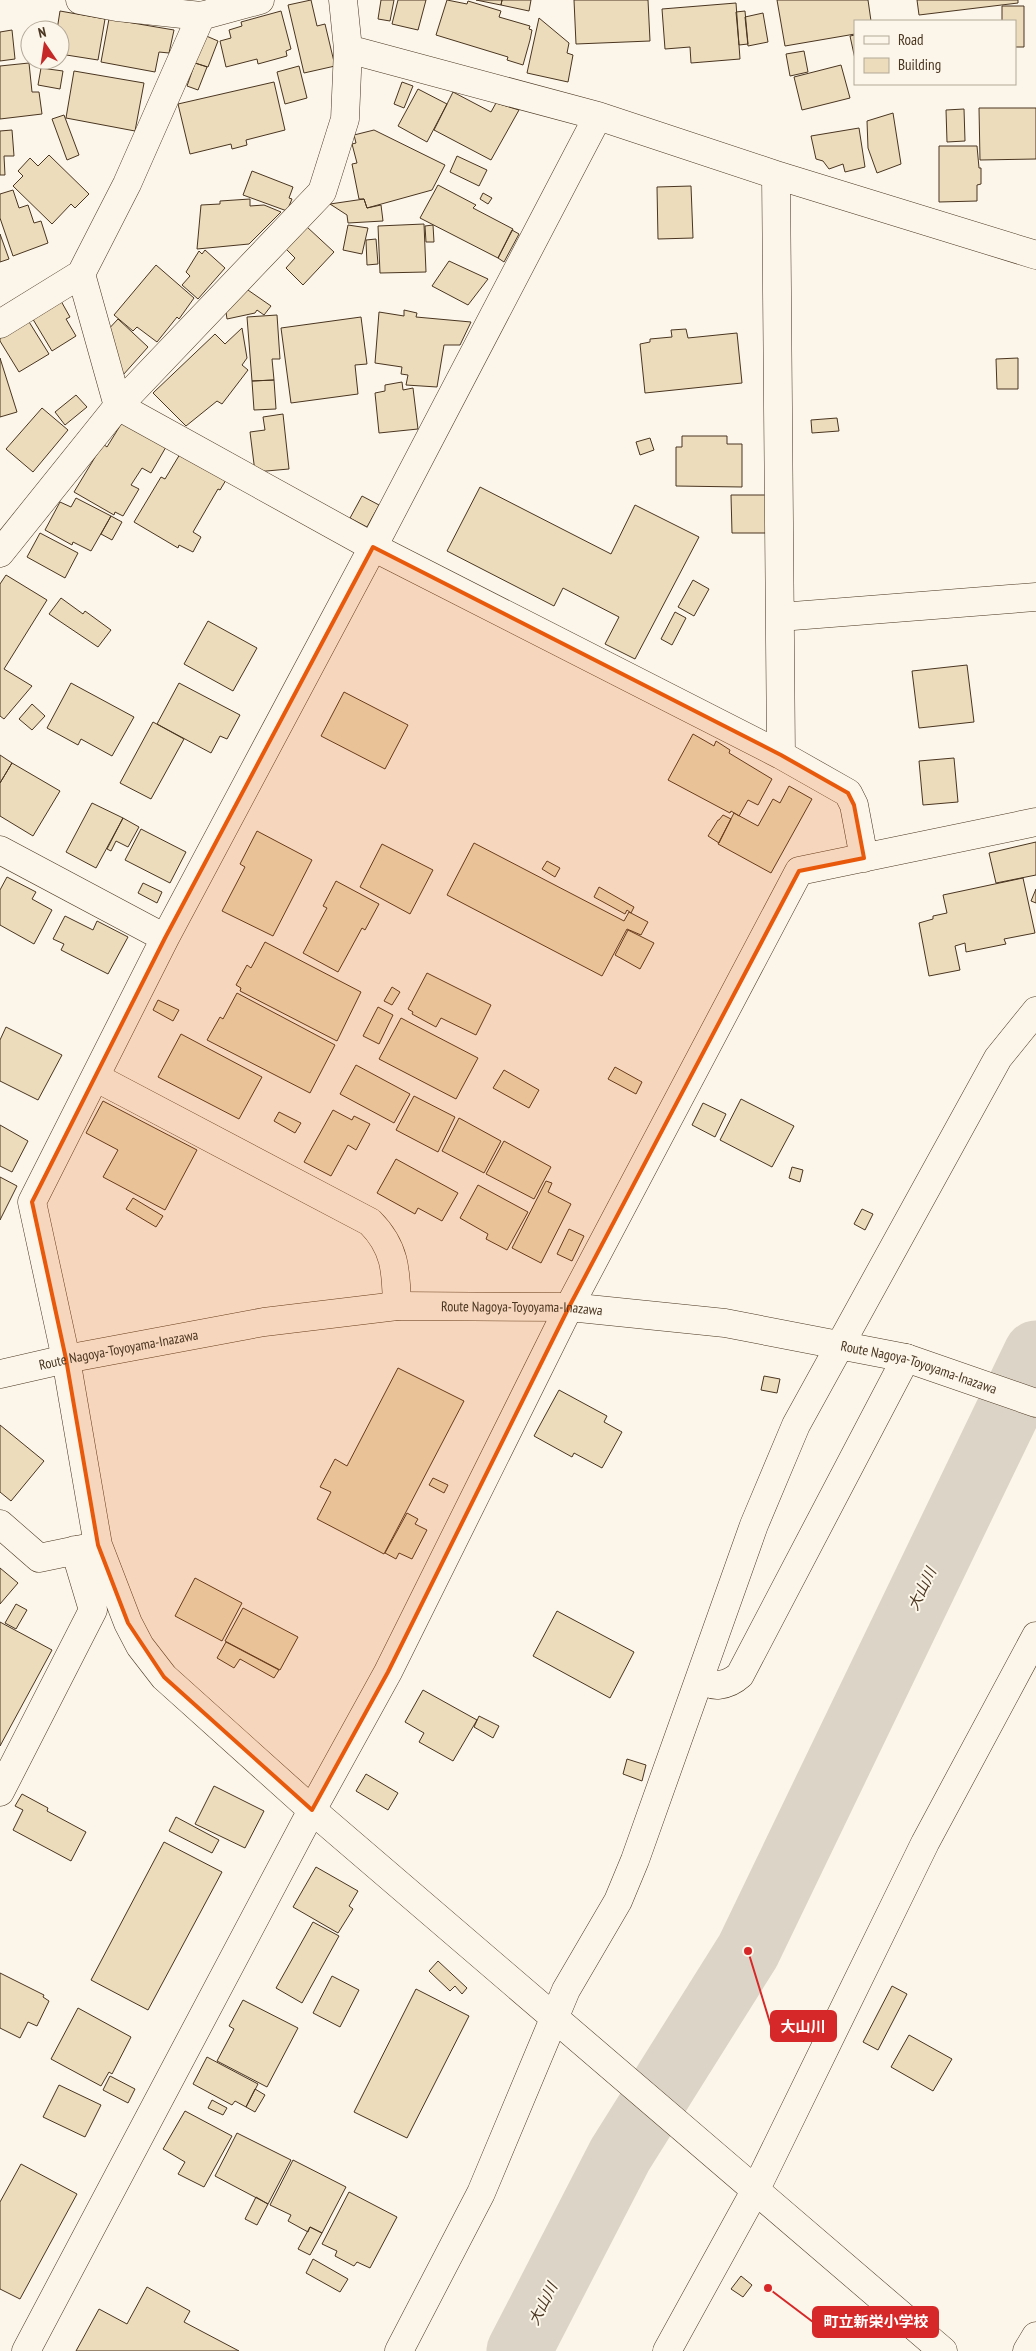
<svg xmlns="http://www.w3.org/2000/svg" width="1036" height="2351" viewBox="0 0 1036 2351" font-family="'PT Sans Narrow','Noto Sans JP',sans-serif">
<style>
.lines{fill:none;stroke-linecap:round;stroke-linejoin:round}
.river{stroke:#dcd4c6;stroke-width:65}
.building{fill:#ecdcbc;stroke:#4a3520}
.minor-casing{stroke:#4a3520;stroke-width:29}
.major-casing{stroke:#4a3520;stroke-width:29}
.minor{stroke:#fbf6e9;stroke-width:28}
.major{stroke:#fbf6e9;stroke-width:28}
.marked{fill:#e8590c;fill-opacity:0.2;stroke:#e8590c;stroke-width:4;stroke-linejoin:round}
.labels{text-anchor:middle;stroke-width:4;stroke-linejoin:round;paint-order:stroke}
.street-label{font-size:14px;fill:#4a3520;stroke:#fbf6e9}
.water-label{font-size:15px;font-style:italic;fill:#4a3520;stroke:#fbf6e9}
.leader{fill:none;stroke:#d62828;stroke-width:2}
.callout-dot{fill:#d62828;stroke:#fbf6e9;stroke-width:2}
.callout{fill:#d62828;stroke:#d62828;stroke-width:2}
.callout-label{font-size:15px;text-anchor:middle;font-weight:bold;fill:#fff}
</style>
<rect width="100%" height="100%" fill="#fbf6e9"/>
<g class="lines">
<path class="river" d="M519,2351l101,-196 128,-204 288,-598"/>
</g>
<path class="building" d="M311,0l6,26 8,-2 10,42 -31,7 -16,-68z
M381,0h13l-4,21 -12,-2z
M398,0h28l-8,30 -26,-6z
M447,0l20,4 1,-3 33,10 -2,6 31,9 -1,3 3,1 -2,10 -7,25 -16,-5 1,-3 -72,-22z
M476,0h26l-1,5z
M502,0h29l-2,11 -28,-6z
M574,0h74l2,41 -74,3z
M777,0h91l3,21h-16v13l-70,12z
M917,0h101v3l-99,12z
M736,3l4,56 -49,4 -1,-16 -25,2 -3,-40z
M1002,6h22v41h-9v-26h-13z
M60,11l45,8 -7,41 -38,-6v-24h-3z
M281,11l10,38 -5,2 1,5 -29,8 -1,-5 -31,8 -6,-26 11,-3 -2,-8 13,-4 -1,-4z
M745,11l3,33 -9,1 -3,-33z
M763,13l5,29 -20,4 -3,-29z
M539,18l30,25 -2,10 6,2 -5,27 -41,-9z
M109,19l65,11 -5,23 -10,-1 -4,20 -54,-10z
M12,30l3,29 -15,2v-29z
M204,35l14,6 -10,26 -13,-4z
M855,35v24l-5,-23z
M804,51l4,21 -18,4 -4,-22z
M29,63l3,29h7l3,22 -42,5v-53z
M195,63l12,4 -9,23 -11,-4z
M841,65l9,33 -48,12 -8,-33z
M299,66l8,32 -22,6 -8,-32z
M41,68l22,3 -3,18 -22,-4z
M74,71l70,12 -9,48 -69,-13z
M274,82l11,48 -39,10 1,5 -15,4 -1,-5 -41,10 -12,-50z
M402,82l11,4 -9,22 -10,-4z
M418,89l29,15 -20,38 -29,-16z
M453,92l38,20 5,-9 23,7 -28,50 -57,-30z
M979,108h57v51l-56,1z
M964,109l1,32 -18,1 -1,-32z
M893,113l8,51 -24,9 -9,-25 -1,-27z
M64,115l15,40 -12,5 -15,-41z
M859,128l6,39 -20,5 -2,-8 -14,5 -6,-8 -7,-2 -5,-23z
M12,130l2,26h-10l1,19h-5v-44z
M374,130l71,35 -13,25 -65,18 -3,-9h-5l-7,-35 5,-1 -5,-19 4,-1 -2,-8z
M939,146h38l2,22h2v16l-4,1v16l-38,1z
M49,155l40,39 -14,14 -4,-4 -19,20 -39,-38 10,-10 -5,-5 12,-13 8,8z
M457,156l30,14 -8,16 -29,-14z
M252,171l41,16 -4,11 3,1 -5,12 -44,-16z
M438,185l38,20 -3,3 40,21 -15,29 -78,-40z
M691,186l2,52 -35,1 -1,-52z
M13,190l6,18 9,-3 6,18 7,-2 7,22 -35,13 -13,-38v-24z
M483,193l9,5 -4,6 -8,-5z
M250,199v7l14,-1 17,7 -32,32 -52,5 4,-44 19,-1v-3z
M364,199l3,9 14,-3 2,16 -35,2 -1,-8 -17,-11z
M424,224l2,48 -46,1 -2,-47z
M348,225l20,3 -6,26 -19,-4z
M433,225l1,17h-8l-1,-16z
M307,227l27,25 -31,33 -17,-17 9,-10 -9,-9z
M512,230l7,4 -15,28 -6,-4z
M0,234l9,25 -9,3z
M376,239l2,25 -11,1 -1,-25z
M205,250l20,18 -27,31 -16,-14 8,-9 -4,-4 13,-21 3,3z
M449,261l39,18 -20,26 -36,-19z
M156,265l38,33 -15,21 -2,-2 -20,25 -20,-15 -4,4 -19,-16z
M245,288l26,18 -7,9 -7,-5 -2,3 -28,6 -1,-7z
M57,294l13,23 -4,2 10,17 -24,15 -24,-40z
M404,310l13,3 -1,4 55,5 -11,23h-16l-7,42 -31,-2 2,-10 -7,-1 1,-7 -27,-4 4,-51 25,4z
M277,315l3,44h-8l2,21 -22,1 -5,-64z
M26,317l23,37 -30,18 -19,-31v-9z
M361,317l6,47 -12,1 3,29 -67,9 -10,-75z
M118,319l30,28 -25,28 -18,-42z
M242,328l5,30 -5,7 6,5 -26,34 -5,-3 -31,25 -33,-33 62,-59 10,10z
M686,329l2,9 49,-5 5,50 -97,10 -5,-49 10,-2v-3l22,-2 -1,-7z
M0,358l17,54 -17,5z
M1018,358v31h-21l-1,-30z
M274,380l2,29 -22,1 -2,-29z
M402,382l1,8 10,-2 5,41 -39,4 -4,-40 10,-2v-6z
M76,395l11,12 -22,18 -10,-13z
M42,408l26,22 -35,42 -27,-23z
M283,414l6,55 -34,3 -5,-40 15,-2 -2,-13z
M837,418l2,13 -27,2 -1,-13z
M123,421l43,26 -15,26 -9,-5 -11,17 8,4 -16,27 -8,-4 -1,3 -40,-23 29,-48 4,3z
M682,436h45v8h15v43l-66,-1v-39h6z
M650,438l4,12 -14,5 -4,-13z
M180,454l46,26 -6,10 -2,-1 -25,43 8,5 -8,15 -14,-7 -1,3 -44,-26 27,-45 4,2z
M480,487l131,67 24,-49 64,32 -64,122 -30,-15 14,-27 -56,-29 -9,18 -107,-55z
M731,495h36v38h-35z
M362,496l17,9 -12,22 -17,-9z
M76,498l35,18 -20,35 -18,-9 -1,3 -27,-15 15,-28 11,5z
M111,516l11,6 -10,18 -11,-6z
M40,533l38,20 -13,25 -38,-21z
M6,575l41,25 -43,69 28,17 -28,33 -4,-3v-132z
M693,580l16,9 -15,27 -16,-9z
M61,598l22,16 2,-3 26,19 -13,17 -49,-33z
M675,612l11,6 -14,27 -11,-6z
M208,621l49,27 -24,43 -49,-27z
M967,665l7,57 -55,6 -7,-57z
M71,683l63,34 -22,39 -31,-17 -3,6 -31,-17z
M179,683l61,32 -13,24 -7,-3 -9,17 -54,-29z
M344,692l64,33 -23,44 -64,-33z
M32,704l13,12 -13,14 -13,-11z
M153,722l31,17 -33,60 -31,-16z
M693,734l21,12 2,-5 14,9 -1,3 43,26 -14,26 -10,-5 -9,16 -8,-5 -1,2 -62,-33z
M0,755l12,8 -12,20z
M954,758l4,44 -35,3 -4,-44z
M12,763l48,28 -27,45 -33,-20v-33z
M789,786l23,13 -41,74 -53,-29 16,-31 24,13 15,-27 7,4z
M92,803l31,15 -27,50 -30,-16z
M723,815l8,4 -12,24 -11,-7 10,-16h1z
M123,818l16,9 -11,20 -12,-6 -5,10 -4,-2z
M141,829l45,23 -16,31 -45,-23z
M257,831l55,29 -39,76 -51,-25 23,-44 -5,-3z
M1036,842v33l-40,8 -7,-30z
M474,843l150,78 5,-9 19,10 -7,13 -14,-6 -25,47 -155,-81z
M382,844l51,26 -23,44 -50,-27z
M547,861l13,7 -5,9 -13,-8z
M7,877l29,15 -4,7 20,11 -18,34 -34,-19v-35z
M1023,878l12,55 -31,6 2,5 -40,8 -1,-9 -10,3 5,24 -31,6 -10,-53 14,-4v-3l14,-3 -4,-18z
M336,881l43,23 -14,26 -3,-2 -24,44 -35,-19 24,-45 -4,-2z
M143,883l19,9 -5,11 -19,-10z
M599,887l35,20 -3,6 -4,-3 -2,4 -31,-17z
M1036,889v14l-5,-2z
M65,916l28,14 4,-9 31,16 -20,37 -47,-24 3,-6 -11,-5z
M628,930l26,13 -14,26 -25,-14z
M265,942l96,50 -24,49 -97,-50 1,-3 -5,-3 11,-20 4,3z
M427,973l64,32 -15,30 -35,-17 -5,9 -24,-13 1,-2 -5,-3z
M392,987l8,5 -8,13 -8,-4z
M237,993l98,52 -25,48 -103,-53 13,-23 3,2z
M158,1000l21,10 -6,11 -20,-11z
M378,1007l15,8 -14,29 -16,-8z
M401,1018l77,40 -22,41 -77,-40z
M6,1027l56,28 -24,45 -38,-19v-41z
M181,1034l81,43 -23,42 -81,-42z
M356,1065l54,29 -16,29 -54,-29z
M615,1067l27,15 -6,12 -28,-15z
M504,1070l35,20 -10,18 -36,-20z
M414,1096l41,21 -17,35 -42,-22z
M741,1099l53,27 -22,41 -52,-27z
M103,1101l94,49 -32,60 -62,-33 15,-27 -32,-17z
M703,1103l23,11 -11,23 -23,-12z
M333,1110l19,10 2,-4 16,8 -14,26 -8,-5 -17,31 -27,-14z
M279,1112l22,11 -6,10 -21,-12z
M459,1118l42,23 -17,32 -42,-22z
M0,1125l28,16 -16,31 -12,-6z
M504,1141l47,26 -17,32 -48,-25z
M396,1159l62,34 -16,28 -24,-13 -3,6 -38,-21z
M792,1167l11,3 -3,12 -11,-4z
M0,1177l17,9 -17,34z
M546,1181l6,2 -4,9 23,12 -30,59 -29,-15z
M478,1185l50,27 -21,38 -21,-11 2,-5 -28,-16z
M133,1198l30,18 -7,11 -30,-18z
M862,1209l11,5 -8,16 -11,-6z
M569,1229l15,7 -12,25 -15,-7z
M398,1368l66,33 -80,153 -67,-35 14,-27 -11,-5 15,-28 12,7z
M764,1376l16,3 -3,14 -16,-3z
M559,1390l48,26 -3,6 18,10 -20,36 -28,-15 -2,4 -38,-21z
M0,1425l44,36 -33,40 -11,-9z
M433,1478l15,7 -4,8 -15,-8z
M407,1513l11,6 -3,5 12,6 -15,29 -13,-6 -3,6 -11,-6z
M0,1568l18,15 -18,21z
M195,1578l47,25 -20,38 -47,-25z
M16,1604l11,6 -11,19 -11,-6z
M243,1608l55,29 -18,33 -55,-29z
M557,1611l77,41 -24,46 -77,-42z
M0,1622l52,28 -52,96z
M226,1642l53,28 -5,8 -34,-19 -6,9 -17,-10z
M423,1690l54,30 -24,41 -34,-19 5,-9 -19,-11z
M479,1716l20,10 -6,12 -19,-11z
M627,1759l19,6 -4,16 -19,-7z
M366,1774l32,19 -10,17 -32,-19z
M214,1786l50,25 -19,37 -50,-24z
M22,1794l26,14 -1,3 39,21 -15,29 -58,-31 10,-20 -8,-4z
M176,1817l43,23 -7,13 -43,-22z
M164,1842l58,30 -74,138 -57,-30z
M316,1867l42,24 -9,15 4,3 -15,24 -45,-26z
M313,1922l26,14 -37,67 -26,-15z
M438,1961l29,27 -5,6 -7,-8 -5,5 -21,-20z
M0,1973l44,22 -1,2 6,4 -12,25 -9,-4 -8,16 -20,-10z
M332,1976l27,14 -19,37 -27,-14z
M892,1986l15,8 -29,56 -15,-8z
M416,1989l53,27 -62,122 -53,-26z
M243,2000l55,28 -31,59 -50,-26 17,-32 -5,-3z
M78,2008l53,29 -19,37 -3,-2 -8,14 -50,-27z
M909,2035l43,24 -19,32 -42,-24z
M207,2057l51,27 -12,23 -11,-6 -3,4 -39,-21z
M110,2076l25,13 -7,14 -25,-13z
M59,2085l42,20 -16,32 -42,-20z
M255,2089l10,6 -10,17 -9,-5z
M212,2100l15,8 -4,7 -15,-7z
M185,2111l47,25 -28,51 -26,-13 7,-12 -22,-13z
M237,2133l54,27 -23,44 -53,-28z
M293,2160l53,27 -24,46 -12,-6 -2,5 -20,-11 3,-6 -21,-10z
M21,2164l56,30 -57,105 -20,-10v-87z
M349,2192l48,25 -27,51 -13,-6 -3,4 -19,-10 2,-5 -15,-7z
M256,2197l12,7 -11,21 -12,-6z
M310,2227l12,6 -12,22 -12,-6z
M313,2259l35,20 -8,13 -34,-19z
M741,2276l11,9 -9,12 -12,-8z
M147,2287l43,24 -6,11 55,29h-163l23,-42 28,15z"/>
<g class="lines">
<g class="minor-casing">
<path id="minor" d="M80,0l37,7 84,9 59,-16
M348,49l250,67 178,59 260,80
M598,116l-225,431 -208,391 -133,264 34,157 32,186 30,78 12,23 24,31 148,133 631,541
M776,175l5,580
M81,274l37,132 255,141 408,208 67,38 6,12 10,53
M0,324l81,-50 46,-90 74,-168
M0,553l118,-147 204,-214 23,-73 3,-70 -5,-49
M780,617l256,-20
M0,850l165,88
M95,1077l275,145c26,26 26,50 27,84
M0,1524l39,34 53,-11
M701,1675c8,16 28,10 39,0l166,-317
M0,1792l93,-182 -18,-60
M26,2351l286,-541 76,-138 181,-365 230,-436 237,-49
M399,2351l82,-158 85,-203 52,-89 17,-41 119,-335 42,-100 202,-367 38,-47
M667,2351l88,-160 170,-348 111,-207
M1027,2351l9,-15"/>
</g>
<g class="major-casing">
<g id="major">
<path id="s1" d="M0,1374l66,-15 198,-37 133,-16 172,1 156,16 181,35 130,45"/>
</g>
</g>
<use href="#minor" class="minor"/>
<use href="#major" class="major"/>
</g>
<path class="marked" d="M373,547l408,208 67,38 6,12 10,53 -65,13 -230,436 -181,365 -76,138 -148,-133 -36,-54 -30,-78 -32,-186 -34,-157 133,-264z"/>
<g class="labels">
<g class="street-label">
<text dy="5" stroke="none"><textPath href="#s1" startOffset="528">Route Nagoya-Toyoyama-Inazawa</textPath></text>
<text dy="5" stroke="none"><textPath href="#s1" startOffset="121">Route Nagoya-Toyoyama-Inazawa</textPath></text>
<text dy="5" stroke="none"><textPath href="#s1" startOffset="931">Route Nagoya-Toyoyama-Inazawa</textPath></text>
</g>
<g class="water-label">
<text transform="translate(922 1589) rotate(-64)" y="5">大山川</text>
<text transform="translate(543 2304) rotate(-63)" y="5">大山川</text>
</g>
</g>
<path class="leader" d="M748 1951L771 2026M768 2288L813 2322"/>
<g class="callout-dot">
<circle cx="748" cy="1951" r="5"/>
<circle cx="768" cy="2288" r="5"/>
</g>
<g class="callout">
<rect x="771" y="2011" width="65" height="30" rx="5"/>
<rect x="813" y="2307" width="125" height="30" rx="5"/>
</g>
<g class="callout-label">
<text x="803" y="2032">大山川</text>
<text x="876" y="2327">町立新栄小学校</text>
</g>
<rect x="854" y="20" width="162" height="65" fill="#fbf6e9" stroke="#b4a999"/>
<rect x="864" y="36" width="25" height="8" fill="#fbf6e9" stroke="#b4a999"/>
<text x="898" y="45" font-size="15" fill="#4a3520">Road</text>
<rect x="864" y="58" width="25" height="15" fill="#ecdcbc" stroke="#b4a999"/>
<text x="898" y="70" font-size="15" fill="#4a3520">Building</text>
<g transform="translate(45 45) rotate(347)"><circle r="24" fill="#fbf6e9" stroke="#b4a999"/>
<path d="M0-4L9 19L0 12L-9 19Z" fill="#c62828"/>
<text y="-8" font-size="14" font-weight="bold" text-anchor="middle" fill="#4a3520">N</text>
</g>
</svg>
